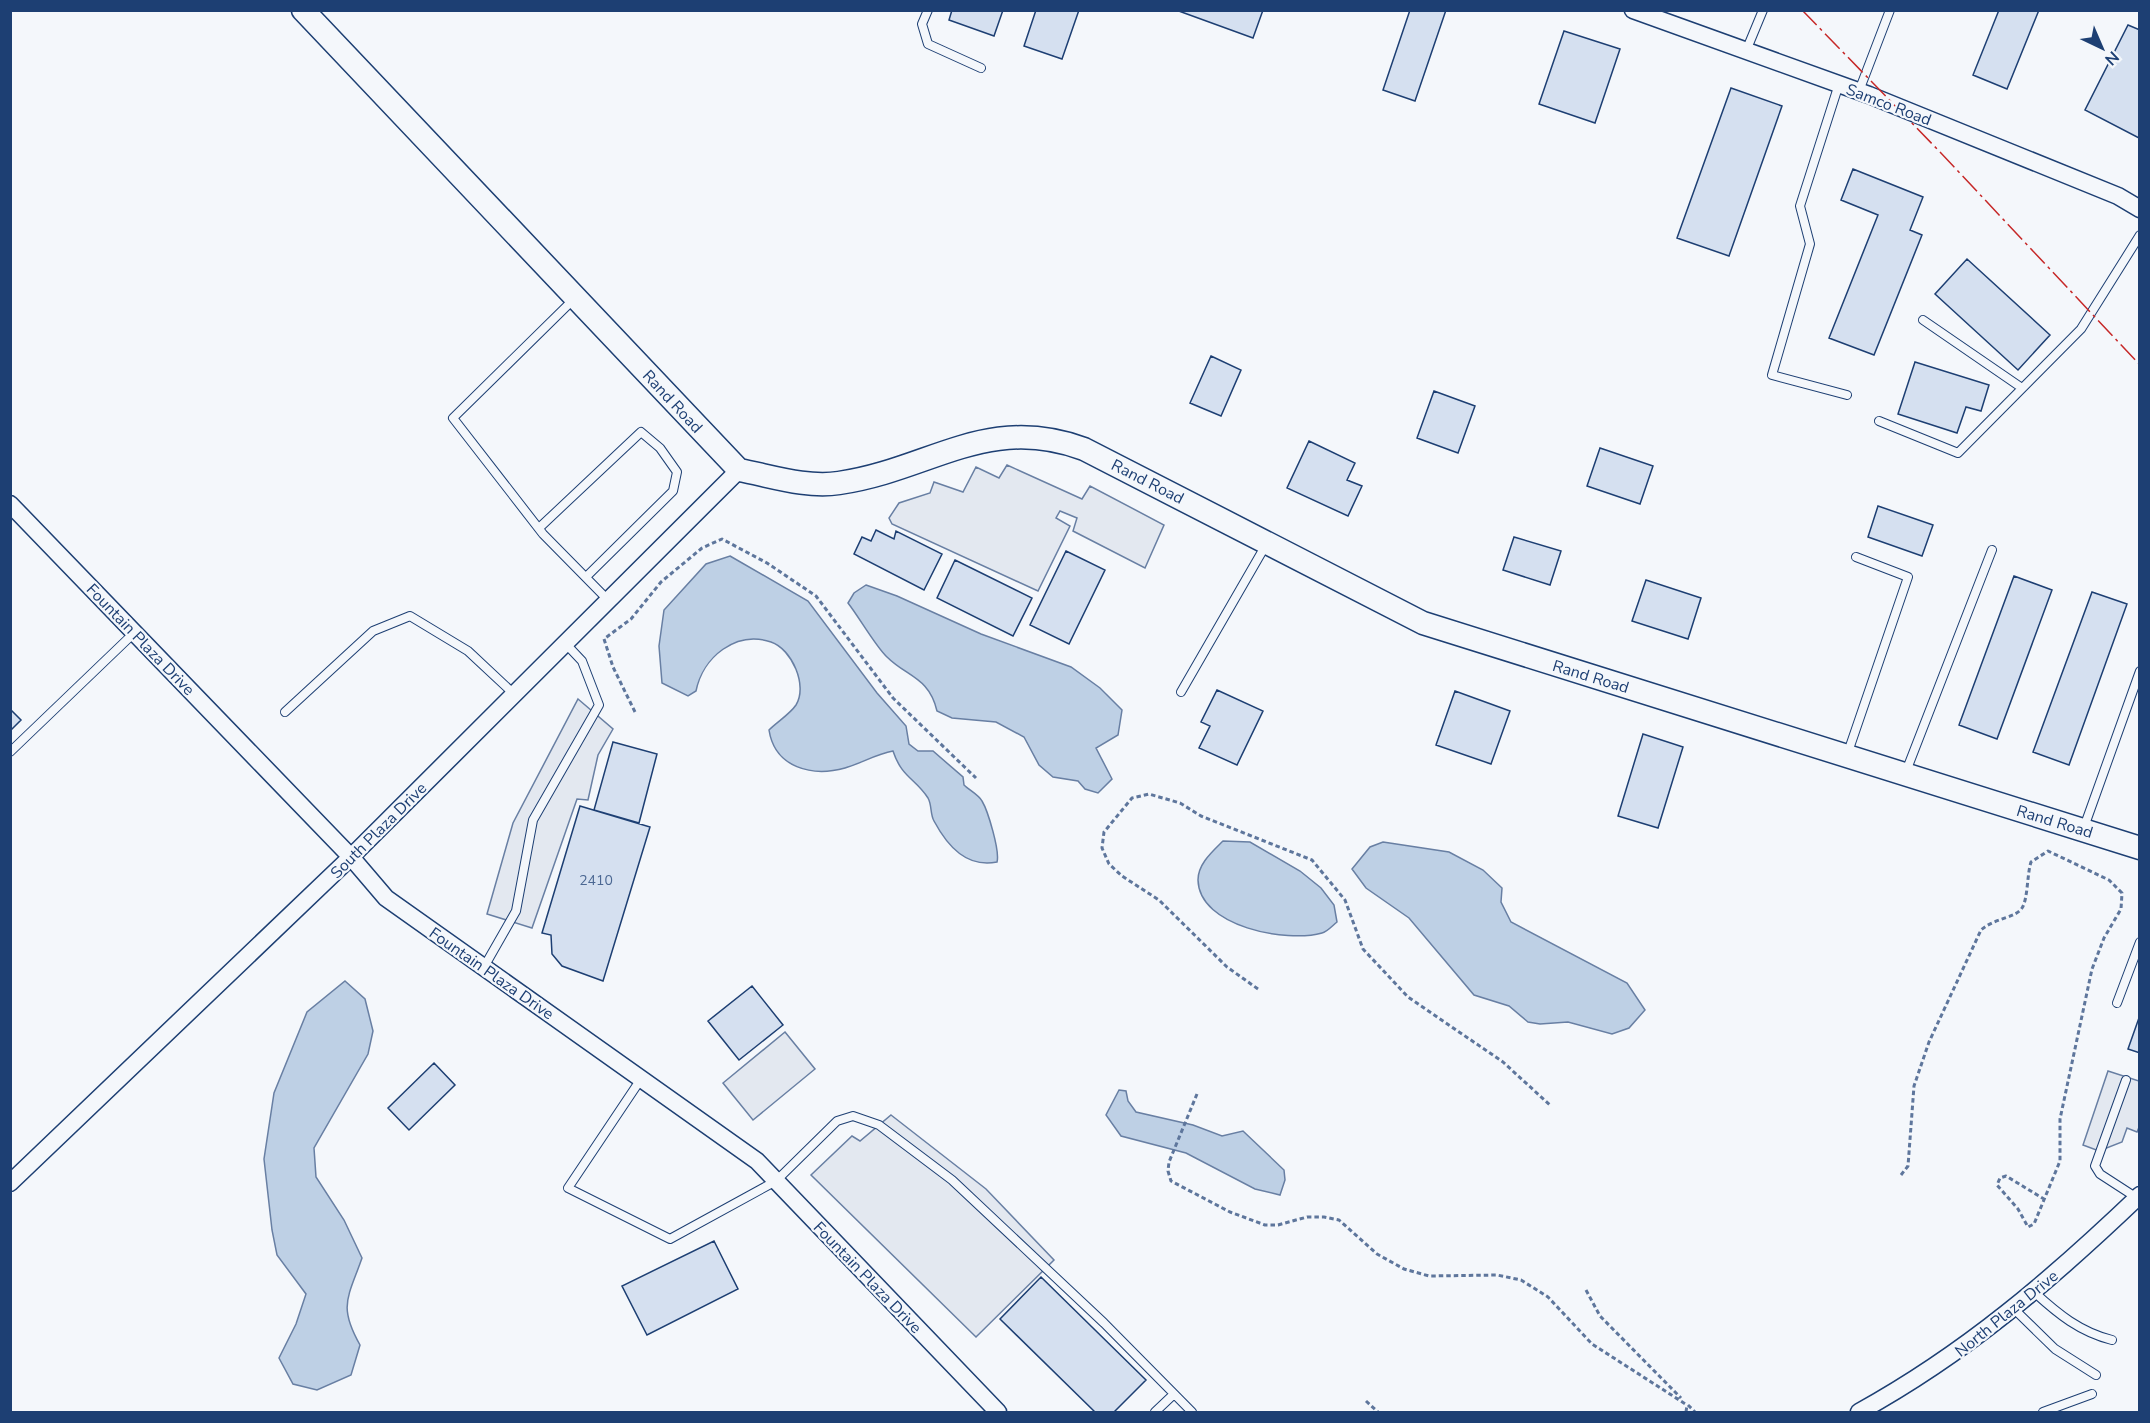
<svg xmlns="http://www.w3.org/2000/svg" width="2150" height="1423" viewBox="0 0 2150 1423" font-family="'Nunito Sans',sans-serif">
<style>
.parking{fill:#e3e8f0;stroke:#687fa3;stroke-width:1.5}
.water{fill:#bed0e5;stroke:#687fa3;stroke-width:1.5}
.building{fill:#d5e0f0;stroke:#1d3f73;stroke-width:1.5}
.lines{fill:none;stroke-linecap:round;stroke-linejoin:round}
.lane-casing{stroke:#1d3f73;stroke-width:10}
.street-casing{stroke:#1d3f73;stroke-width:19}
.secondary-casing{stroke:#1d3f73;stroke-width:25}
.path{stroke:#5e769c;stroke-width:3;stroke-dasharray:4.5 3;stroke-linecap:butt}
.lane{stroke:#f4f7fb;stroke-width:8}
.street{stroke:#f4f7fb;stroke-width:16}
.secondary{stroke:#f4f7fb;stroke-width:22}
.power{stroke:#c62828;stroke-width:1.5;stroke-dasharray:21 4.5 3 4.5;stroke-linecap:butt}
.labels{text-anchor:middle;stroke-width:4.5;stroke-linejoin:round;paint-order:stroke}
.number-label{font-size:14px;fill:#4b6792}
.street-label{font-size:16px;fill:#1d3f73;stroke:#f4f7fb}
</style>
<rect width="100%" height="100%" fill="#f4f7fb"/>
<path class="parking" d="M1007,465l75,34 8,-13 74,39 -19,43 -72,-37 4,-13 -17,-7 -4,7 14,8 -32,65 -146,-67 -3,-6 10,-15 31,-10 4,-11 29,10 13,-25 23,11z
M578,699l35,30 -15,26 -10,45 -11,-1 -45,129 -45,-14 26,-91z
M785,1032l30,37 -62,51 -30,-37z
M2108,1071l31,10 1,44 -3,7 -10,-4 -5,14 -23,9 -16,-6z
M891,1115l95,74 68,71 -78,77 -165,-162 41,-39 8,5z"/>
<path class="water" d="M730,556l78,45 69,92 29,33 3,18 9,7h15l30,26 1,8c5,5 15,10 18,16 6,10 18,50 15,61 -30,6 -49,-15 -63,-41 -4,-7 -2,-16 -6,-23 -13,-20 -26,-20 -35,-47 -17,3 -31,12 -48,17 -33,9 -70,0 -76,-38 8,-8 21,-16 27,-25 12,-19 -4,-56 -25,-63 -35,-12 -68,15 -75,49l-8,5 -26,-13 -3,-37 5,-36 42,-46z
M866,585l31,11 84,38 90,33 29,21 22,22 -4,25 -22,13 16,31 -14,14 -13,-4 -7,-8 -25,-4 -14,-12 -15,-28 -28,-15 -44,-4 -15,-7c-8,-34 -30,-34 -50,-54 -11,-10 -28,-40 -39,-54l6,-10z
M1223,841l27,1 50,29 21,17 13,17 3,17c-5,4 -10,10 -15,11 -35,10 -123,-6 -124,-53 0,-16 14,-28 25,-39z
M1383,842l66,10 34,18 19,18 -1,14 10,20 116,61 18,27 -16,18 -17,6 -44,-12 -28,2 -12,-2 -19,-16 -35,-11 -65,-77 -43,-30 -14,-19 18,-22z
M345,981l20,18 8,32 -5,23 -54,94 2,29 28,43 18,38c-14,40 -24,48 -2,87l-9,30 -34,15 -24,-6 -14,-26 17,-34 10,-30 -29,-39 -5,-25 -8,-71 10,-66 33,-81z
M1119,1090l7,1 2,10 8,11 57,13 29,11 21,-5 41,39 1,10 -5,15 -25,-6 -69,-36 -65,-17 -15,-21z"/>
<path class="building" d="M952,10h51l-9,26 -45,-16z
M1036,10h43l-17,49 -38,-13z
M1176,10h87l-10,28z
M1410,10h36l-31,91 -32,-11z
M1999,10h40l-32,79 -34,-14z
M2128,25l12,5 -1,108 -54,-28z
M1564,31l56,18 -25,74 -56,-19z
M1731,88l51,18 -53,150 -52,-18z
M1853,169l70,28 -13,33 12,5 -48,120 -45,-17 49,-123 -37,-15z
M1967,259l83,76 -32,35 -83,-76z
M1211,356l30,14 -20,46 -31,-13z
M1915,362l74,23 -8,26 -15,-4 -9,26 -59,-19z
M1434,391l41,15 -17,47 -41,-15z
M1309,441l46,22 -8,17 15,6 -14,30 -61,-28z
M1600,448l53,18 -13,38 -53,-18z
M1878,506l55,19 -11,31 -54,-19z
M876,530l18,9 2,-8 46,23 -18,36 -70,-36 8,-17 9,4z
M1514,537l47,14 -11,34 -47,-15z
M1066,551l39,19 -36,74 -39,-19z
M955,560l77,38 -19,38 -76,-38z
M2014,576l38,14 -55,149 -38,-14z
M1646,580l55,18 -13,41 -56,-18z
M2092,592l35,12 -58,161 -36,-13z
M1217,690l46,21 -26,54 -38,-17 11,-22 -9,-4z
M1455,691l55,20 -19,53 -55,-19z
M10,709l11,11 -11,11z
M1643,734l40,13 -25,81 -40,-12z
M613,742l44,12 -18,69 -45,-13z
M580,806l70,21 -47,154 -41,-15 -10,-12 -1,-19 -9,-2z
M752,986l31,39 -44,35 -31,-39z
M2140,1015v38l-12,-4z
M434,1063l21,22 -46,45 -21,-22z
M714,1241l24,48 -91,46 -25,-49z
M1041,1277l105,103 -32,32h-19l-95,-93z"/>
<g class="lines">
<g class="lane-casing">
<path id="lane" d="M928,10l-6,14 6,20 53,24
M1746,51l17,-41
M1839,84l-39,122 10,38 -38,131 75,20
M1859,91l31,-81
M575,298l-122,120 90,116 65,66
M1923,320l99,68
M1879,421l79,32 123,-124 59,-94
M539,528l102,-96 19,16 17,24 -4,19 -87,86
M1181,692l86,-149
M285,712l88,-81 37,-15 58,35 46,43
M10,752l124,-119
M1847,755l61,-178 -52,-20
M1905,774l87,-224
M2083,830l57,-159
M484,967l32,-56 17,-91 66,-115 -17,-44 -17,-18
M2117,1003l23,-61
M641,1079l-73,109 102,51 106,-58 61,-60 16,-5 26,9 73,55 152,143 88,89
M2126,1080l-31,86 5,8 37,24
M2034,1292c24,22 46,40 78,48
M2013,1308l42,41 41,26
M1155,1412l19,-18
M2043,1412l49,-18"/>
</g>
<g class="street-casing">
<path id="street" d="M1633,10l236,85 249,101 22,13
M10,504l341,353 35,41 371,263 241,251
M10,1183l341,-326 388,-387
M1859,1412c107,-59 192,-132 281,-217"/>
</g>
<g class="secondary-casing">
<path id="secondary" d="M303,10l436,460c32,6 67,18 100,13 91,-13 148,-70 245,-34l339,174 717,225"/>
</g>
<path class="path" d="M635,712l-22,-45 -9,-28 27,-20 30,-37 41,-34 20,-9 45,24 49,33 77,102 83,80
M1258,989l-31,-22 -68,-67 -37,-24 -13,-12 -7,-16 2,-16 28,-34 17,-4 31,9 21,13 111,44 33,40 18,49 45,48 95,65 48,44
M1197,1094l-28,68 -1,9 3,10 59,31 35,13h13l29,-8h17l15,3 38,34 27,15 25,7 68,-1 24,5 27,17 44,47 95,61
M1901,1175l7,-9 6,-80 15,-44 52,-112c13,-12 35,-12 41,-22 6,-9 5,-34 9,-46l17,-11 61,29 13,13 -1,16 -17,29 -12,31 -32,150v42l-26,63 -6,3 -10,-18 -21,-24 3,-7 6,-2 38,23
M1586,1290l14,26 81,82
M1366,1401l12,11
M1688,1405l7,7
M1686,1412l1,-7"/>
<use href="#lane" class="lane"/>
<use href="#street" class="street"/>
<use href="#secondary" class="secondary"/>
<path class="power" d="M1802,10l138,142 200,213"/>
</g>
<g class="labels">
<g class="number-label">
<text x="596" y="885">2410</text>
</g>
<g class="street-label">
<text transform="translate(1889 104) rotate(21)" y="6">Samco Road</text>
<text transform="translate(673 401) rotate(47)" y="6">Rand Road</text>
<text transform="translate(1148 481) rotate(27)" y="6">Rand Road</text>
<text transform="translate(141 639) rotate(46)" y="6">Fountain Plaza Drive</text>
<text transform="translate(1591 676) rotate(17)" y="6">Rand Road</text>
<text transform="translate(2055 821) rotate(17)" y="6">Rand Road</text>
<text transform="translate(378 830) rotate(-45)" y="6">South Plaza Drive</text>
<text transform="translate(492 973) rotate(35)" y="6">Fountain Plaza Drive</text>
<text transform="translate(868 1277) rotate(46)" y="6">Fountain Plaza Drive</text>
<text transform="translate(2006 1313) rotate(-39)" y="6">North Plaza Drive</text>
</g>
</g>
<rect width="2150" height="1423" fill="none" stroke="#1d3f73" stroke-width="24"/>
<g transform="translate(2102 48) rotate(136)" stroke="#f4f7fb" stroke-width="4.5" paint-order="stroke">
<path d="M0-4.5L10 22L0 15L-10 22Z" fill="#1d3f73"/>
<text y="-9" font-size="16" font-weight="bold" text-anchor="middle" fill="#1d3f73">N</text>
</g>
</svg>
